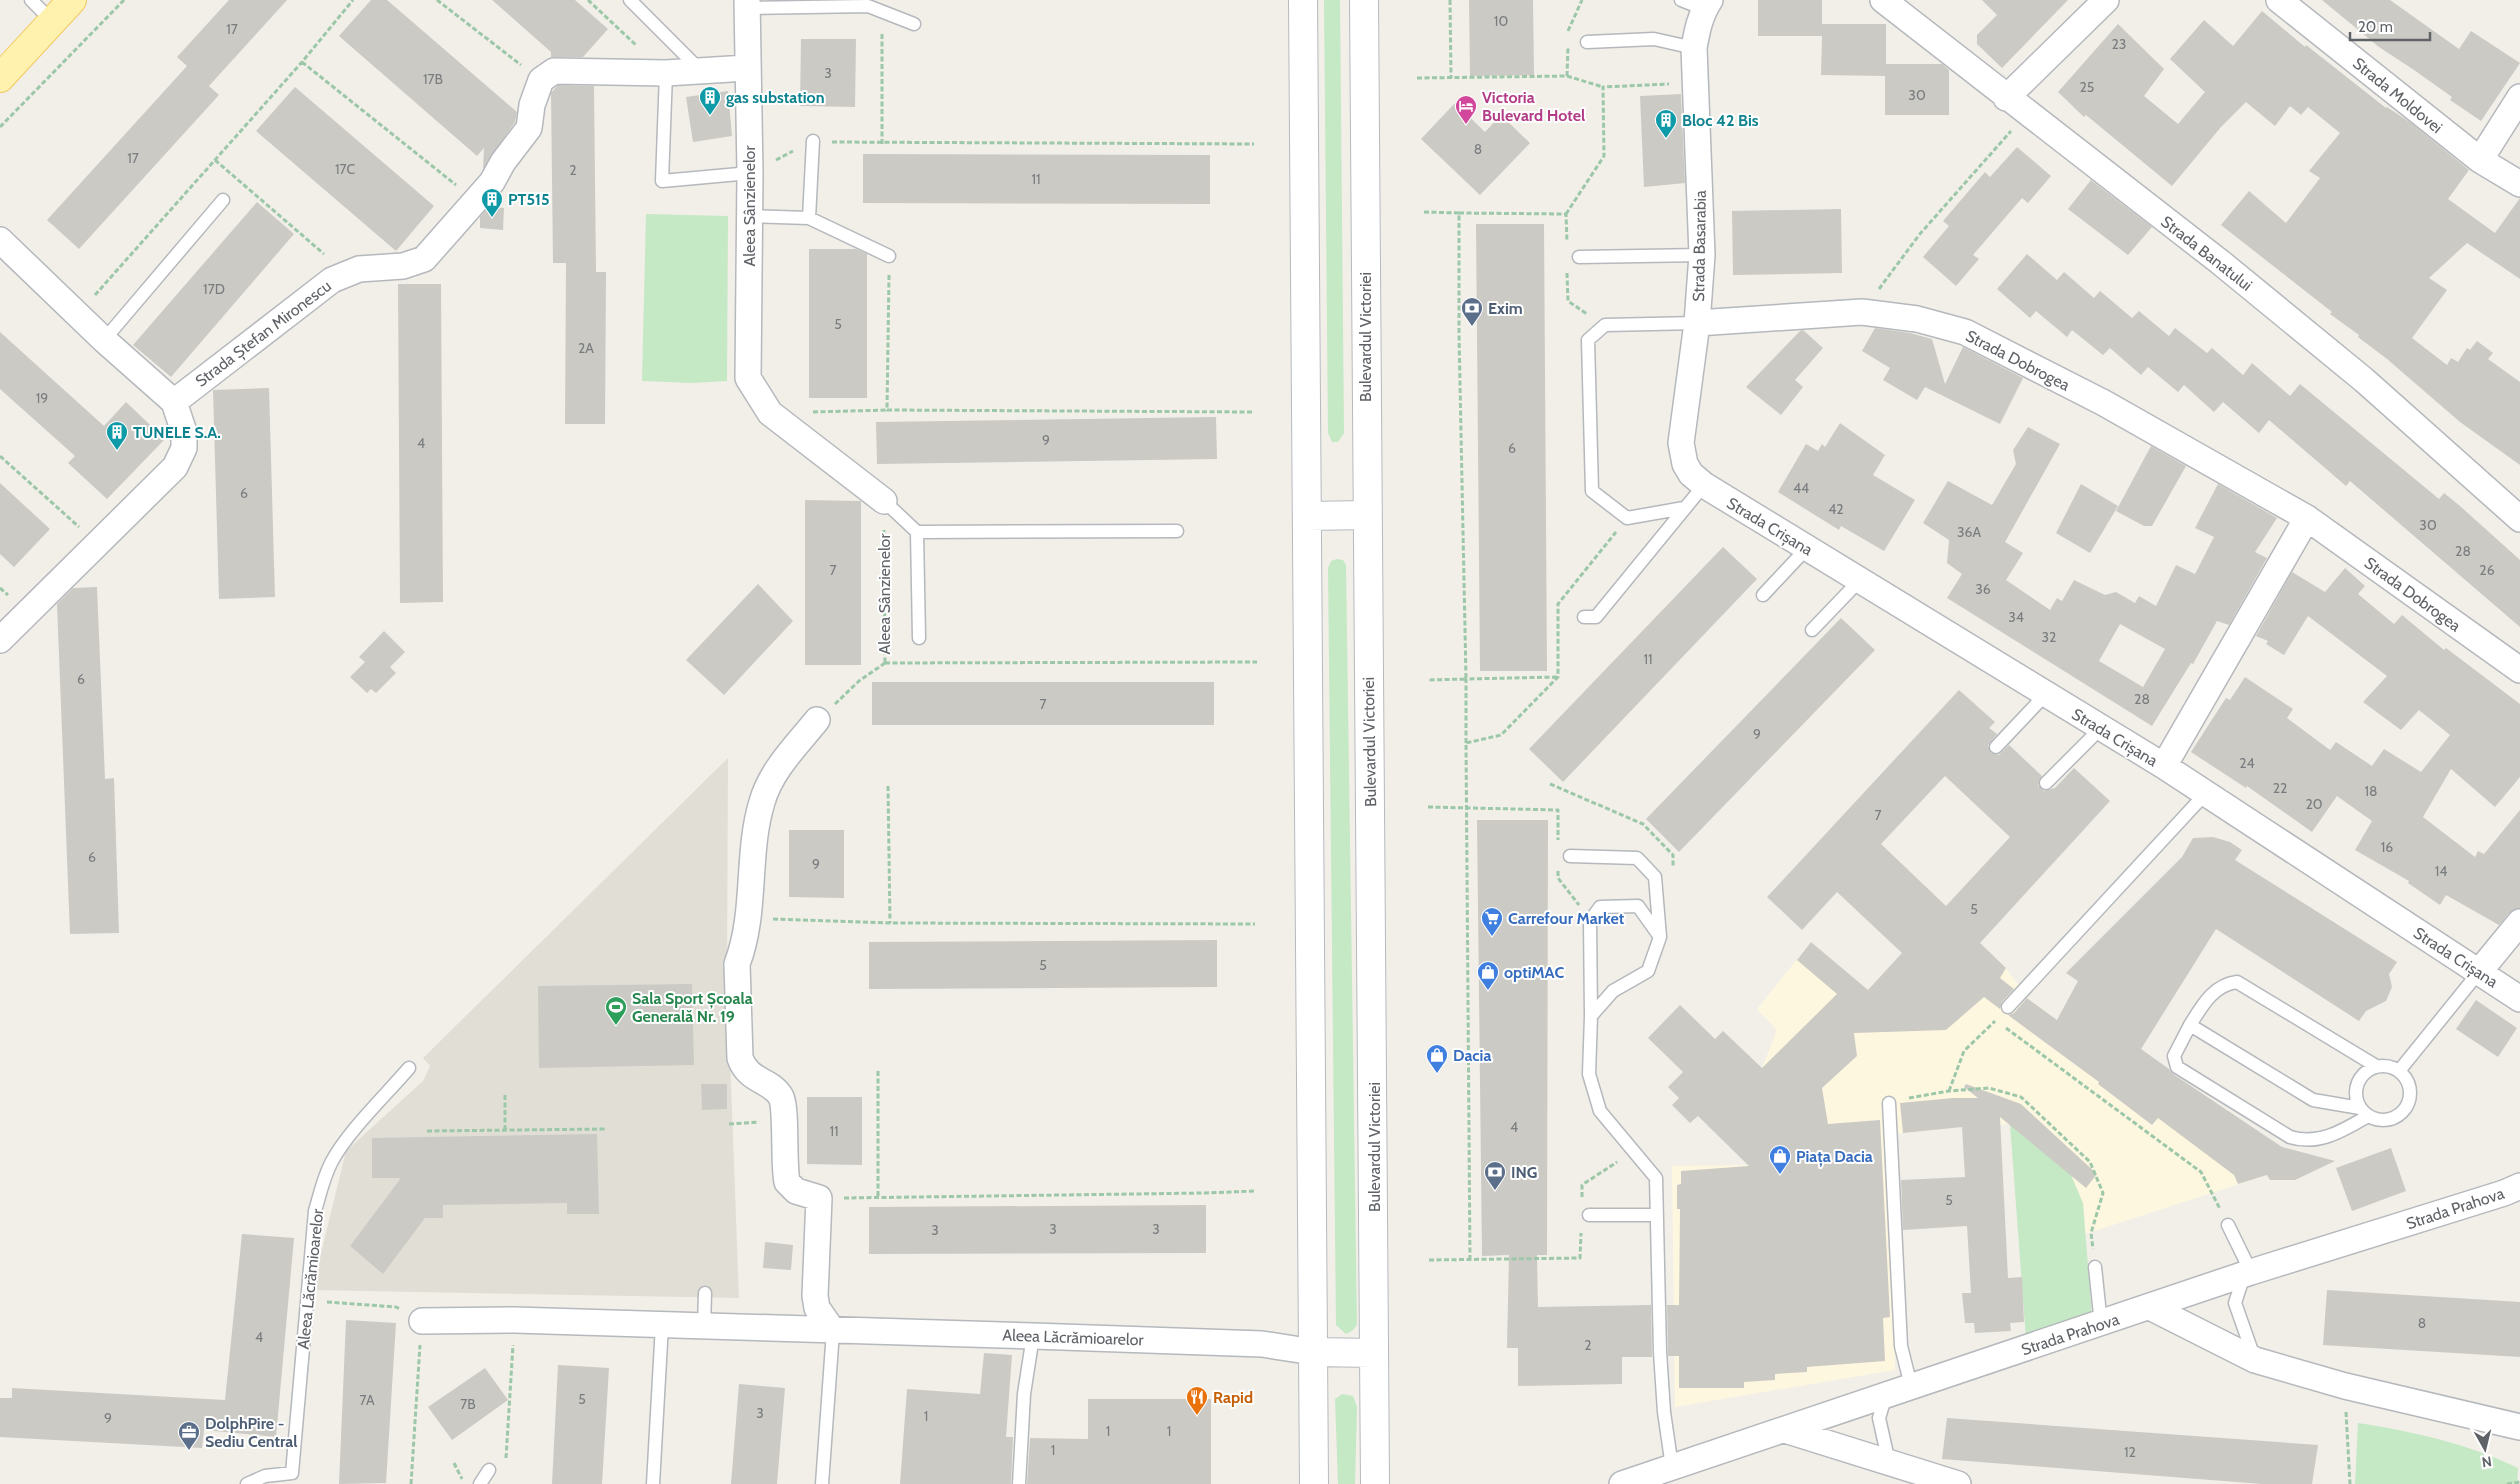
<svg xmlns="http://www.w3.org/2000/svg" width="2520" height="1484" viewBox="0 0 2520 1484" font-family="Cabin,sans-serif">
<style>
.commercial{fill:#fef7e0}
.education{fill:#e1ded6}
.green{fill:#c5e8c5}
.building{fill:#cccac5;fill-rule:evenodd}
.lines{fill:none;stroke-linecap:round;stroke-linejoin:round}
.lane-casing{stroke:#b5b8bc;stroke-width:15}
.street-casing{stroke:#b5b8bc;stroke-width:28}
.secondary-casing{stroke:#b6babf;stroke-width:30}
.primary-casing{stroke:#f2c960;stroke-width:30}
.path{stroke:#9cc7a9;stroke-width:3;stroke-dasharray:5 2.5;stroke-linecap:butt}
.lane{stroke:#fff;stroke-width:12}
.street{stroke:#fff;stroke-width:25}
.secondary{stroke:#fff;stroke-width:28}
.primary{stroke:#fff2af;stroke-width:28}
.labels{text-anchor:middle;stroke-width:4;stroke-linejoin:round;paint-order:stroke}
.number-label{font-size:14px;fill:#7a7d7f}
.street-label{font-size:16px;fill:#5f6368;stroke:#fff}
.culture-label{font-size:16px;font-weight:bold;fill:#0d838f;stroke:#fff;text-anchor:start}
.hotel-label{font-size:16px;font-weight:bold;fill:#b23c85;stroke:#fff;text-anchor:start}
.service-label{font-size:16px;font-weight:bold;fill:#4e5e75;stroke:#fff;text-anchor:start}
.shop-label{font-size:16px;font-weight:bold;fill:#366cbe;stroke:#fff;text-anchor:start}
.leisure-label{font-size:16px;font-weight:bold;fill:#27864d;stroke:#fff;text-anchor:start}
.food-label{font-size:16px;font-weight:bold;fill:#c56008;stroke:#fff;text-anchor:start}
</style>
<rect width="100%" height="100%" fill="#f1efe8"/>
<path class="commercial" d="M1811,942l76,65 44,2 58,-57 17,16 23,31 238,176 -182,59 -2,-31 -73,-79 -54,3 -69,8 8,235 -220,37 -3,-241 87,-1 3,-97 15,-38 -20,-21z"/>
<path class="education" d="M728,758l-1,218 12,322 -427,-8 34,-139 77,-70 7,-15 -7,-8z"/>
<path class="green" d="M1324,0h16l4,433 -6,9h-6l-4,-9z
M646,214l82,2 -1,165 -34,2 -51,-2z
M1337,559l6,1 3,5 11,760 -5,6 -6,3 -10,-9 -8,-757 3,-7z
M2010,1124l61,51 12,28 9,113 -66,23z
M1342,1394l11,2 4,11 -2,77h-17l-3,-85z
M2358,1423c53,8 111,21 160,45l-1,16h-162z"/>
<path class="building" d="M229,0h58l-78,86 10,9 -140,154 -32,-29 140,-154 -10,-9z
M371,0h16l130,112 -2,10 -32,47 1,-21 -7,8 -138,-120z
M492,0h83l33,29 -25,28h-32v-5z
M1469,0h64l1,75 -64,1z
M1758,0h64v24h64v40h56l7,6v45h-64v-39l-64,-1 1,-39h-64z
M1982,0h86l-66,68 -25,-24v-9l20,-20z
M2322,0h68l69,49 12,-18 49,32 -39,58 -31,-21 2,-3 -38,-27 -35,-23z
M2262,11l43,36 1,-2 80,63 1,-1 24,16 58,47 -21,29 47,34 25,-35v81l-53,-36 -38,35 18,12 -35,48 35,27 4,-7 7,4 9,-14 3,2 7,-9 16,12 -5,6 32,23v83l-60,-43 -73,-63 -29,-22 1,-2 -29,-21 2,-2 -111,-87 28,-34 37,32 34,-45 -11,-7 31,-38 -32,-26 -7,8 -11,-9 -15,20 -29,-24 -25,25 -49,59 -86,-71 -2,2 -26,-25 60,-68 46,45 -20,27 34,28 27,-32 -35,-33 34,-39 29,26z
M801,39h55l-1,68 -55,-1z
M558,85l36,1 2,186h10l-1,152h-40l1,-161h-13l-2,-170z
M295,87l139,119 -38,45 -140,-120z
M728,91l4,45 -39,6 -7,-45z
M1681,94l4,89 -41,4 -4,-91z
M1455,103l30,29 16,-17 29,28 -50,52 -59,-56z
M2017,147l34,29 -23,27 -6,-5 -49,57 6,4 -23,27 -33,-29 26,-31 -6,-5 42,-49 5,5z
M863,154l347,1v49l-347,-1z
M2091,180l61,47 -24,28 -60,-46z
M257,202l37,32 -123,143 -38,-32z
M489,207l15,1 -1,22 -23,-2v-11z
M1841,209l1,64 -109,2 -1,-64z
M1476,224h68l3,447h-67z
M809,249h47l11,5v144h-58z
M2027,254l30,26 7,-8 30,26 6,-7 32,27 7,-7 30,25 6,-8 32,25 5,-5 31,27 9,-12 38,33 10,-12 139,115 5,-6 16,13 60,54v67l-170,-146 -4,5 -77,-66 -10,13 -36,-31 -9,10 -30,-27 -6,7 -30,-25 -7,8 -31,-27 -7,7 -31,-25 -5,7 -31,-26 -6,7 -33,-29z
M398,284h43l2,318 -43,1z
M1875,328l35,5 22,6 13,45 18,-37 60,31 -23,46 -75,-37 -8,13 -34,-20 7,-12 -28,-17z
M1803,330l20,18 -28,32 8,7 -22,28 -35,-28 54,-56z
M0,332l104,94 22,-24 39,37 -58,60 -39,-36 7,-7 -75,-67z
M269,388l6,209 -56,2 -6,-209z
M1216,417l1,42 -340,5 -1,-42z
M1840,423l45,32 -12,20 42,25 -31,51 -43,-25 -2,4 -61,-38 28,-48 12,7 4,-7 3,3z
M2028,427l32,17 -55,98 18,11 -17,27 44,30 7,-12 5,3 12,-21 31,15 11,-3 19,11 4,-7 17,10 20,-41 19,9 19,-37 -19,-9 23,-44 59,34 -22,34 12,6 -38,67 -12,-4 -24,43 -2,-1 -39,63 -205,-128 15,-24 -15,-11 2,-23 -26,-17 25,-42 44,24 24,-41 -3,-14zM2120,624l45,25 -22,38 -44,-26z
M2151,446l35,20 -34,60h-8l-28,-15z
M0,483l50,46 -36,38 -14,-13z
M2081,484l37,22 -28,47 -34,-20z
M805,500l56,1v164h-56z
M1723,547l34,32 -194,203 -34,-33z
M2345,568l20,18 -7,8 36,30 8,-9 42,35 2,-2 74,56v73l-25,30 -44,-38 -28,48 52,40 3,-6 6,3 36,-44v98l-11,5 -10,12 -53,-30 -6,10 -32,-22 1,-2 -54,-31 17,-29 -35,-25 -25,36 -65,-46 -1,2 -55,-36 35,-54 4,2 15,-23 48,32 -6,9 43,32 6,-8 36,24 12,-17 37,23 29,-37 -31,-25 -18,20 -38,-28 24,-26 -79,-60 -24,39 -18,-11 2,-3 -12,-5 36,-64 33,20z
M758,584l35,37 -69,74 -38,-35z
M97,587l8,192 9,-1 5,155 -49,1 -13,-330 16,-16z
M1841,618l34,32 -196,202 -33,-33z
M384,631l21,21 -15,15 6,6 -20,20 -5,-4 -4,4 -17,-16 15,-15 -6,-5z
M872,682h342v43h-342z
M1959,690l36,32 -6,6 8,6 -9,11 3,8 8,2 10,-10 33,31 -4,9 6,6 11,-3 19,-20 36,33 -130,142 26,25 -6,10 14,11 -12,13 -2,7 -16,-12 -38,33 -92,3 3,23 -35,32 6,36 52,-4 10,197 -7,1 2,43 -78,6v5l-32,2v6l-31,2v6h-65v-32h-11l-1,-51h12l1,-96h-3v-24l4,-1v-13l68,-5 -51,-50 -8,7 -18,-18 7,-7 -11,-11 15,-15 -35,-34 32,-33 35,34 8,-8 39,37 75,-74 -40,-34 14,-18 57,48 34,-37 -65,-61 -35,38 -35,-33zM1945,776l65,61 -64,69 -65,-62z
M1477,820h71l-1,435h-10l1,52 113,-2 1,52h-30v27l-104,2v-38h-11l2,-93 -27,1z
M789,830h55v68l-55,-1z
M2213,837l17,5 12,8 -7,10 162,102 -8,12 3,13 -6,14 -20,10 -7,10 -143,-92 -75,120 28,20 4,5 109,73 53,14 -40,19h-25l-3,-5 -29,9 -4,-9 -76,-57 -6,7 -54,-41 1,-2 -91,-67 6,-2 13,-15 30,22 21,-39 -12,-8 116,-116 11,-19z
M1217,940v47l-348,2v-47z
M692,984l2,81 -155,3 -1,-82z
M2476,1000l41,28 -19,29 -42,-28z
M701,1084h26v25l-25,1z
M1966,1084l55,20 76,70 -11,14 -86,-71 8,161 14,-1 2,45 -14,1 1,8 -36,2 -1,-10h-9l-3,-30h9l-4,-67 -64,4 -2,-50 64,-3 -3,-50 -59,6 -3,-30 53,-5h25l-14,-11z
M807,1097h55v68l-55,-1z
M597,1134l2,80h-32v-11l-124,2v13h-18l-42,56 -33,-28 51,-68h-29v-40z
M2391,1148l15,43 -54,20 -16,-43z
M1206,1205v48l-337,1v-47z
M242,1234l52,4 -18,199 -72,-7 -2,18 -202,-11v-39h12v-10l213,12z
M765,1242l28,3 -2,25 -28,-2z
M2327,1290l193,12v55l-197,-12z
M346,1320l50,3 -10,160 -47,1z
M984,1353l28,2 -6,82h7l-2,47h-111l7,-95 73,5z
M558,1365l51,3 -7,116h-50z
M485,1368l23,32 -56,40 -24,-33z
M739,1384l46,4 -8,96h-46z
M1088,1399h123v85h-184l3,-46 58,1z
M1947,1418l371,27 -6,39h-50l-320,-25z"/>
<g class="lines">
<g class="lane-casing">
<path id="lane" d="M31,0l21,21
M630,0l71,71
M1681,0l23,9
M747,8l121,-2 46,18
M1587,42l67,-3 40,9
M666,73l-4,108 88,-8
M749,216l60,2 80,38
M809,218l4,-77
M1579,257l123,-2
M104,340l119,-140
M884,501l33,31 260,-1
M1684,508l-57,10 -35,-27 -4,-151 17,-15 92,-2
M917,532l2,106
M1763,595l44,-47
M1584,617h12l108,-132
M1812,630l48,-50
M1996,747l50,-53
M2046,783l55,-55
M1570,856l67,2 18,19 5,60
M2008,1007l198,-214
M1591,1016l-1,-95 10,-14 38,-1 22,31 -12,34 -35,20 -22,25 -2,58 11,37 56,67 4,174 4,60 8,55
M2190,1025l-16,31 3,11 113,70c29,9 54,-7 78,-21
M2356 1093a27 27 0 1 1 54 0a27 27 0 1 1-54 0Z
M2399,1071l80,-99
M1889,1103l12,243 7,28 6,12
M2360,1108l-47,-8 -123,-75c12,-19 23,-40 47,-43l139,84
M1589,1215h68
M2228,1225l23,47
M2095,1267l6,57
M2244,1275l-9,28 20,57
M704,1327l1,-34
M1886,1395l-7,23 10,45
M247,1484l18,-8 27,-3 23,-262c5,-17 8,-32 16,-48 16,-31 54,-67 78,-95
M480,1484l9,-14
M653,1484l9,-159
M822,1484l11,-153
M1019,1484l5,-90 9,-58"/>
</g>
<g class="street-casing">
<path id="street" d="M747,0l3,173 -2,205 22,35 114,88
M1710,0c-10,15 -13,31 -16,48l8,207 -5,68 -16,120 4,21 6,10 13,11 460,281 356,233
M1883,0l337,262 144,118 156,139
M2279,0l201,160 40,24
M2006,98l100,-98
M2480,160l40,-63
M0,240l104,100 70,62 10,30v16l-9,19 -175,173
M1697,323l165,-11 55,7 48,13 139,71 203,115 213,152
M174,402l158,-122 27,-11 44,-3 21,-7 68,-77 11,-20 26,-34 3,-23 9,-25 13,-9 112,2 81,-5
M817,720c-20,25 -46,50 -55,82 -16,52 -5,110 -25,162l3,94c8,24 32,22 41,39 6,12 2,65 6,85l9,9 23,7 -4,98 2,12 16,23
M2164,766l143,-248
M2479,972l41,-50
M2150,1307l105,53 90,26 175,41
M422,1321l93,-1 518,16 229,8 51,8
M1785,1430l173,54
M1622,1484l629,-212 253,-79 16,-7"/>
</g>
<g class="secondary-casing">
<path id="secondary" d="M1303,0l11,1484
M1364,0l11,1484
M1307,516l60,-1
M1313,1352l61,1"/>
</g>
<g class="primary-casing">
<path id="primary" d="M0,78l72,-78"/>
</g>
<path class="path" d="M437,0l84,65
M588,0l49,46
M1450,0l1,78
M1568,31l14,-31
M302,62l154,123
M1567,76l36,11
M1417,78l150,-2 1,-29
M0,127l124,-127
M832,142l422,2
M882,144v-112
M215,160l109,94
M776,160l17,-9
M1424,212l35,1v121l7,345 -38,1
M1459,213l107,1 1,28
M1566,214l38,-58 -1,-69 66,-3
M1567,273l1,28 19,13
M889,275l-2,135 367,2
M1879,289l40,-54 92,-104
M95,295l207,-233 51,-62
M813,412l74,-2
M0,456l79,71
M884,530l1,133
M0,588l8,7
M885,663l372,-1
M835,704l24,-23 26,-18
M1466,743v-64l92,-2
M1550,784l93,40 30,31v12
M888,786l2,137
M1428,807l130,3v30
M1558,871v7l21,27
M773,919l117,4 365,1
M2006,1028l195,144 19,37
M878,1071v127
M1949,1091l15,-40 31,-30
M1909,1098l40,-7 40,-3 32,9 69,65 13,31 -12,40 2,16
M729,1124l30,-2
M505,1130v-36
M427,1131l180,-2
M1582,1197v-12l35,-23
M844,1198l361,-5 51,-2
M1429,1260l151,-2 1,-25
M1470,1260l-4,-517 35,-8 57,-58v-73l58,-72
M327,1302l69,5 4,2
M2346,1412l4,72
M506,1458l7,-113
M454,1463l8,16
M411,1484l9,-139
M2507,1484l13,-2"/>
<use href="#lane" class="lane"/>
<use href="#street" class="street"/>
<use href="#secondary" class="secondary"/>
<use href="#primary" class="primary"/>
</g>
<defs>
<g id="building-pin" transform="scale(1.125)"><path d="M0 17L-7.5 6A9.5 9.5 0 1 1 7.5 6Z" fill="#0f9aa8" stroke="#fff"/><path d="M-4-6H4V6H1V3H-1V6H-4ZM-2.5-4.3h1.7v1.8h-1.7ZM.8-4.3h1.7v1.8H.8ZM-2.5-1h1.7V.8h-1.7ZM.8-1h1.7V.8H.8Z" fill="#fff"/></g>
<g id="hotel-pin" transform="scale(1.125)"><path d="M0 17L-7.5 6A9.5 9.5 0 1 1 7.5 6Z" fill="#d1479c" stroke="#fff"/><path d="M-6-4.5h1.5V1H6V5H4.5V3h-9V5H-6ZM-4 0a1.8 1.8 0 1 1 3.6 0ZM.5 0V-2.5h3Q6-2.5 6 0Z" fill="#fff"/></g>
<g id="bank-pin" transform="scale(1.125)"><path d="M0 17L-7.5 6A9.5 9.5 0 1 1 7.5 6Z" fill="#5c6f8a" stroke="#fff"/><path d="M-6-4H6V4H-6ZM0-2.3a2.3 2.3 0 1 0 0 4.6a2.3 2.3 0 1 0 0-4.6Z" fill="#fff"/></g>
<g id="supermarket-pin" transform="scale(1.125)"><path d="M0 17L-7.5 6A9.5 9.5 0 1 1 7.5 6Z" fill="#3f7fe0" stroke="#fff"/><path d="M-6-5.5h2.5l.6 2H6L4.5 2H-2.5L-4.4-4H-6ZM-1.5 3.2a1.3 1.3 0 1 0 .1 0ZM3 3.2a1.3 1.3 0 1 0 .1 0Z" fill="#fff"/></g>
<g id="shop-pin" transform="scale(1.125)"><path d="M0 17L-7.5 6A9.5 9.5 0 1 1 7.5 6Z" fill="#3f7fe0" stroke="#fff"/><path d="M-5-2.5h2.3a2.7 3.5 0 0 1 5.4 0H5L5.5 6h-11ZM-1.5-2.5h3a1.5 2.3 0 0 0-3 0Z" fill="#fff"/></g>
<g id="stadium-pin" transform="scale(1.125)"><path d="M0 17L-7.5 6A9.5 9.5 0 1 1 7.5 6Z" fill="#2e9e5b" stroke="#fff"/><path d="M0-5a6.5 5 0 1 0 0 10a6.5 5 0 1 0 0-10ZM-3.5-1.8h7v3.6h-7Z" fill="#fff"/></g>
<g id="restaurant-pin" transform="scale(1.125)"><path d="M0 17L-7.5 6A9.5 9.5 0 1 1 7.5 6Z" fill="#e8710a" stroke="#fff"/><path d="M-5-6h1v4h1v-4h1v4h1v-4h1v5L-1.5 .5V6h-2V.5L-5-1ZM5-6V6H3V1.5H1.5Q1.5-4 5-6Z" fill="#fff"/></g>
<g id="office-pin" transform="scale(1.125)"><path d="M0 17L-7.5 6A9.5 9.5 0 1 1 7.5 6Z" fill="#5c6f8a" stroke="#fff"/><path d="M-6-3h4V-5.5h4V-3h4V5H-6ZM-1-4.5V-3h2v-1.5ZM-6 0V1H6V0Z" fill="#fff"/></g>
</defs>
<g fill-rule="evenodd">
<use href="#building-pin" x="710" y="97"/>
<use href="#hotel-pin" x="1466" y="106"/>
<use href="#building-pin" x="1666" y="120"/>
<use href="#building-pin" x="492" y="199"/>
<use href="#bank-pin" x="1472" y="308"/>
<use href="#building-pin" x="117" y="432"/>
<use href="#supermarket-pin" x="1492" y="918"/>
<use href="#shop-pin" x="1488" y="972"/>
<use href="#stadium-pin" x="616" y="1007"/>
<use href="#shop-pin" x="1437" y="1055"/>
<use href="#shop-pin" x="1780" y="1156"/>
<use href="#bank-pin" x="1495" y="1172"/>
<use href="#restaurant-pin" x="1197" y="1397"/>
<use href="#office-pin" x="189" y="1432"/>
</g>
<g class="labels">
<g class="number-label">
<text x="1501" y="26">10</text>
<text x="232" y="34">17</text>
<text x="2119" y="49">23</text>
<text x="828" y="78">3</text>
<text x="433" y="84">17B</text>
<text x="2087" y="92">25</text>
<text x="1917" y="100">30</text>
<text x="1478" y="154">8</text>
<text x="133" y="163">17</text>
<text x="345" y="174">17C</text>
<text x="573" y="175">2</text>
<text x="1036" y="184">11</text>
<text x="214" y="294">17D</text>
<text x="838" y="329">5</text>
<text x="586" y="353">2A</text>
<text x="42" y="403">19</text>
<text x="1046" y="445">9</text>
<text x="421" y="448">4</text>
<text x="1512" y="453">6</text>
<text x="1801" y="493">44</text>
<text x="244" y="498">6</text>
<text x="1836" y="514">42</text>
<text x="2428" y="530">30</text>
<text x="1969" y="537">36A</text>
<text x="2463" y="556">28</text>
<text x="833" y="575">7</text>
<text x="2487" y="575">26</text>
<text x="1983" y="594">36</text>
<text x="2016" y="622">34</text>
<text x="2049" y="642">32</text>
<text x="1648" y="664">11</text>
<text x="81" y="684">6</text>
<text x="2142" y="704">28</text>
<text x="1043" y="709">7</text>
<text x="1757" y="739">9</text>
<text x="2247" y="768">24</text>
<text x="2280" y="793">22</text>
<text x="2371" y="796">18</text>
<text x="2314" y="809">20</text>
<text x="1878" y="820">7</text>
<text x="2387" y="852">16</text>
<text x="92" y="862">6</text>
<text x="816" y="869">9</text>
<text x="2441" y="876">14</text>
<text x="1974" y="914">5</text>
<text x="1043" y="970">5</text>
<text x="1514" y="1132">4</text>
<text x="834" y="1136">11</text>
<text x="1949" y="1205">5</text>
<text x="1053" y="1234">3</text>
<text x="1156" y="1234">3</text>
<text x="935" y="1235">3</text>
<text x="2422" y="1328">8</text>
<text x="259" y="1342">4</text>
<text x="1588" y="1350">2</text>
<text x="582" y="1404">5</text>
<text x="367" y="1405">7A</text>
<text x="468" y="1409">7B</text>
<text x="760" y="1418">3</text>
<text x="926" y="1421">1</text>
<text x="108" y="1423">9</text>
<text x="1108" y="1436">1</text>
<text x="1169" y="1436">1</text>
<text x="1053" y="1455">1</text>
<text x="2130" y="1457">12</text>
</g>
<g class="street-label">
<text transform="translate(2398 95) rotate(39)" y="6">Strada Moldovei</text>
<text transform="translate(749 206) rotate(-90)" y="6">Aleea Sânzienelor</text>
<text transform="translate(1699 246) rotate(-89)" y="6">Strada Basarabia</text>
<text transform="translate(2207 253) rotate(38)" y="6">Strada Banatului</text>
<text transform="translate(263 333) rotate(-37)" y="6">Strada Ștefan Mironescu</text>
<text transform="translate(1365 337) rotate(-90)" y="6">Bulevardul Victoriei</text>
<text transform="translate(2018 360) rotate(27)" y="6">Strada Dobrogea</text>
<text transform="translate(1770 526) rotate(31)" y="6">Strada Crișana</text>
<text transform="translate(884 594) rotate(-90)" y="6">Aleea Sânzienelor</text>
<text transform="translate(2413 594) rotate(36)" y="6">Strada Dobrogea</text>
<text transform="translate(2115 737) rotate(31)" y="6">Strada Crișana</text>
<text transform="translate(1369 742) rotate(-91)" y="6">Bulevardul Victoriei</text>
<text transform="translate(2456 957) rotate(33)" y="6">Strada Crișana</text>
<text transform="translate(1374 1147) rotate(-90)" y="6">Bulevardul Victoriei</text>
<text transform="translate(2455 1208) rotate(-18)" y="6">Strada Prahova</text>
<text transform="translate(310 1279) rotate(-84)" y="6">Aleea Lăcrămioarelor</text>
<text transform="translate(2070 1334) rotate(-18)" y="6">Strada Prahova</text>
<text transform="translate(1073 1337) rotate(2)" y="6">Aleea Lăcrămioarelor</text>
</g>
<g class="culture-label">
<text x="726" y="103">gas substation</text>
<text x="1682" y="126">Bloc 42 Bis</text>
<text x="508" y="205">PT515</text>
<text x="133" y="438">TUNELE S.A.</text>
</g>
<g class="hotel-label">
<text x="1482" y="103">Victoria<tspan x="1482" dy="18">Bulevard Hotel</tspan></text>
</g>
<g class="service-label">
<text x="1488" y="314">Exim</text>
<text x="1511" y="1178">ING</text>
<text x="205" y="1429">DolphPire -<tspan x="205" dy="18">Sediu Central</tspan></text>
</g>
<g class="shop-label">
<text x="1508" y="924">Carrefour Market</text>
<text x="1504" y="978">optiMAC</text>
<text x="1453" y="1061">Dacia</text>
<text x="1796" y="1162">Piața Dacia</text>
</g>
<g class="leisure-label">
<text x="632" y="1004">Sala Sport Școala<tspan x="632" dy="18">Generală Nr. 19</tspan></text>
</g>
<g class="food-label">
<text x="1213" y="1403">Rapid</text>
</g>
</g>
<g transform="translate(2485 1449) rotate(172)" stroke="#ffffff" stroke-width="4" paint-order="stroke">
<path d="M0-4L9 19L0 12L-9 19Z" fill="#5f6368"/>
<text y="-8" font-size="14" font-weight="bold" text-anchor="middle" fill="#5f6368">N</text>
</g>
<path d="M2350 32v8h80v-8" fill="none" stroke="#5f6368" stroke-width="2.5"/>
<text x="2358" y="32" font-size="15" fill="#5f6368" stroke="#ffffff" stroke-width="4" paint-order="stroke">20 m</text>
</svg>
